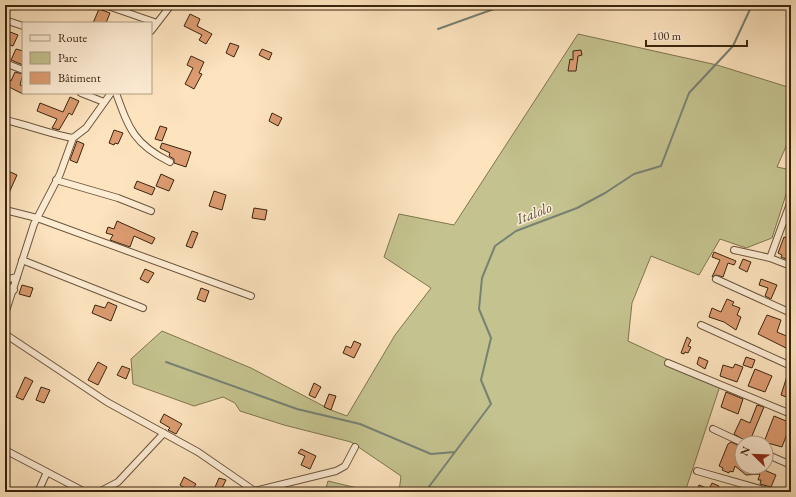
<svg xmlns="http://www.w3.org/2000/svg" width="796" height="497" viewBox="0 0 796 497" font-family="'EB Garamond',serif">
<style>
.green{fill:#c4c38f;stroke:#7f744f}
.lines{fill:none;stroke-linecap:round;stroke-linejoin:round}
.stream{stroke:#778174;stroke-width:2}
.building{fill:#dd9c71;stroke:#3a250f}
.minor-casing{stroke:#6b553b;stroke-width:8}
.minor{stroke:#feedd5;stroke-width:6}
.labels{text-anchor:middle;stroke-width:3;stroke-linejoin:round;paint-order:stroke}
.water-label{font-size:15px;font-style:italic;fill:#595341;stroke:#feedd5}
</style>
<rect width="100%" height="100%" fill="#fde4bf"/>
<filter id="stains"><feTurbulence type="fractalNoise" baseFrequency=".005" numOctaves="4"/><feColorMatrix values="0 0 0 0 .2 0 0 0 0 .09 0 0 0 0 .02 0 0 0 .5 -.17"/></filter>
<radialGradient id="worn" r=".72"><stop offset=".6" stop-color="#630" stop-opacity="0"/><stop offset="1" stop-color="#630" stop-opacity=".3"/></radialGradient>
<path class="green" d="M578,34l139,31 74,23v47l-14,32 14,3v9l-19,59 -26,10 -26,-9 -21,36 -48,-19 -19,47 -4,38 71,33 21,12 -35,106h-286l2,-16 -50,-34 -67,-17 -44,-14 -5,-8 -12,-6 -29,9 -61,-22 -2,-25 31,-28 89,37 80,42 16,6 48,-81 36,-47 -47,-31 15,-43 55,11z
M328,481l46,11h-49z"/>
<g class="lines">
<path class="stream" d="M438,29l67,-24
M166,362l131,47 63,15 71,30 24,-2
M425,492l66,-88 -10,-24 10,-42 -12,-29 3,-31 13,-32 21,-15 61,-23 28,-15 29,-19 27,-8 28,-73 44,-47 19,-41"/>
</g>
<path class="building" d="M99,9l11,4 -4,10h-13z
M190,14l10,5 -3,7 15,8 -6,10 -7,-4 3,-5 -18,-9z
M5,30l13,5 -5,11 -8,-3z
M230,43l9,3 -5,11 -8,-4z
M16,49l7,2v14l-12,-5z
M262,49l10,4 -3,7 -10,-5z
M581,50l1,5 -4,1 -2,15h-8l2,-12 3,1v-9z
M191,56l13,6 -5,11 3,1 -8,15 -9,-5 8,-16 -6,-3z
M15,72l8,2 -3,11 3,1v8l-18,-9v-7l6,3z
M70,97l9,4 -7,14 -3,-2 -10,17 -7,-2 5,-9 -20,-8 3,-8 23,9z
M272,113l10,5 -4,8 -9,-5z
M160,126l7,2 -5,13 -7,-2z
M114,130l9,3 -5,11 -3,-1 -1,2 -5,-2z
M77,141l7,3 -7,19 -7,-3z
M162,143l29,9 -5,15 -12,-4v-4l-5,-3 1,-3 -10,-5z
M8,171l9,4 -8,18 -4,-2v-13z
M161,174l13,6 -5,11 -13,-5z
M137,181l18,7 -3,7 -18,-7z
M214,191l12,4 -4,15 -13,-4z
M254,208l13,2 -2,10 -13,-2z
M117,221l38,17 -3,6 -18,-8 -4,11 -20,-7 3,-5 -7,-2 2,-6 6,2z
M192,231l6,2 -6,15 -6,-2z
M784,237l7,2v22l-10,-4 1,-2 -4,-2z
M714,252l22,9 -2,4 -6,-2 -5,14 -7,-2 -4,2 8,-17 -8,-3z
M743,259l8,3 -4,10 -8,-4z
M145,269l9,4 -6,10 -8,-4z
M761,279l16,6 -6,14 -6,-3 3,-8 -9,-3z
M22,285l11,3 -3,9 -11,-3z
M201,288l8,3 -4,11 -8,-3z
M727,299l7,3 -2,3 8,3 -3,7 4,2 -5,13 -12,-8 -15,-5 3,-9 9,4z
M108,302l9,4 -6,15 -19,-8 3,-8 10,3z
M767,315l14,5 -4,12 14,6 -5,10 -28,-14z
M687,337l4,3 -3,6 3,1 -3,6 -3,-1 -1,2 -3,-1z
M354,341l7,3 -7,14 -11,-5 3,-7 5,2z
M699,357l9,4 -3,8 -8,-5z
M746,357l9,3 -3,8 -9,-3z
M98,362l9,5 -9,18 -10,-5z
M735,364l8,3 -6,15 -17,-6 3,-11 10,3z
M122,366l8,3 -4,10 -9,-4z
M755,369l17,7 -7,16 -17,-6z
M789,370h2v22l-2,6 -8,-3z
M25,377l8,4 -10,19 -7,-3z
M314,383l7,4 -6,11 -6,-3z
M41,387l9,3 -6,13 -8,-3z
M726,392l17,7 -5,15 -17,-7z
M329,394l7,2 -5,14 -7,-3z
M757,405l7,2 -15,36 -15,-9 7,-15 9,4z
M164,414l18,10 -6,10 -8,-4 2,-2 -10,-6z
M774,416l17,7 -9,24 -18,-5z
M731,442l11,5 -4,13 4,-1v8h15l19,8 -5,12 -11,-3 1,-4h-3l2,-6 -14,1 -11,-9 -2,6 -3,-1 -1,2 -7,-3 1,-2 -4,-2 9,-22z
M301,449l15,7 -6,13 -9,-4 4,-9 -7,-3z
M184,477l12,7 -5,8 -11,-7z
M219,478l7,2 -6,12h-7z
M712,483l7,3 -2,6h-21l3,-7 10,4z"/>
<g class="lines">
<g class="minor-casing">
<path id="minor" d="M105,5l52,18
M5,20l18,6
M151,31l20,-26
M5,63l18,7
M81,93l23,9
M116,93c13,36 18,51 54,69
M5,120c23,5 45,14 68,18
M56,180l62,18 33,13
M5,210l32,8 214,78
M734,250l36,8 21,8
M770,258l21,-57
M22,260l121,48
M716,279l75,34
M5,280l12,-3
M5,285l9,5
M5,314l29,-90 26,-50 13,-36 13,-10 25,-35
M701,325l90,41
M5,334l102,68 91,50 58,40
M668,363l123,51
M713,429l30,14
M5,450l80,42
M766,454l25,11
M697,471l74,21
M254,491l82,-20 9,-5 10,-19
M38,492l9,-20
M99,492l19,-10 46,-49"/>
</g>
<use href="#minor" class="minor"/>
</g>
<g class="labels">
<g class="water-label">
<text transform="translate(534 213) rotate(-21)" y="5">Italolo</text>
</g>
</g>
<rect width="796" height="497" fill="none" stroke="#fde4bf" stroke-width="20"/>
<rect x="6" y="6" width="784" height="485" fill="none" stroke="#3a250f" stroke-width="2"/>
<rect x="10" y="10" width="776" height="477" fill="none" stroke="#3a250f"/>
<rect x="22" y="22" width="130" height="72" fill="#feedd5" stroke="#b09d86"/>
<rect x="30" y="35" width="20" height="6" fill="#feedd5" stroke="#b09d86"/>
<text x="58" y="42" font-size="12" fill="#3a250f">Route</text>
<rect x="30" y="52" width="20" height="12" fill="#c4c38f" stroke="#b09d86"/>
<text x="58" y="62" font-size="12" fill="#3a250f">Parc</text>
<rect x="30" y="72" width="20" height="12" fill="#dd9c71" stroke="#b09d86"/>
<text x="58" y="82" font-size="12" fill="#3a250f">Bâtiment</text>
<g transform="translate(754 455) rotate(293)"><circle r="19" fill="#feedd5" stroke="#b09d86"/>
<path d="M0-3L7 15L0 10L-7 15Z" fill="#8f2418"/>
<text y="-6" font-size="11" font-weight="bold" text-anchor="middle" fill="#3a250f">N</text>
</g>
<path d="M646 40v6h101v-6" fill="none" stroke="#3a250f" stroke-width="2"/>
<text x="652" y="40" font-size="12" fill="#3a250f" stroke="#feedd5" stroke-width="3" paint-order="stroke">100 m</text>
<rect width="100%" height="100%" filter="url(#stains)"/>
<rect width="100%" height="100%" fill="url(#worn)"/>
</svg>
